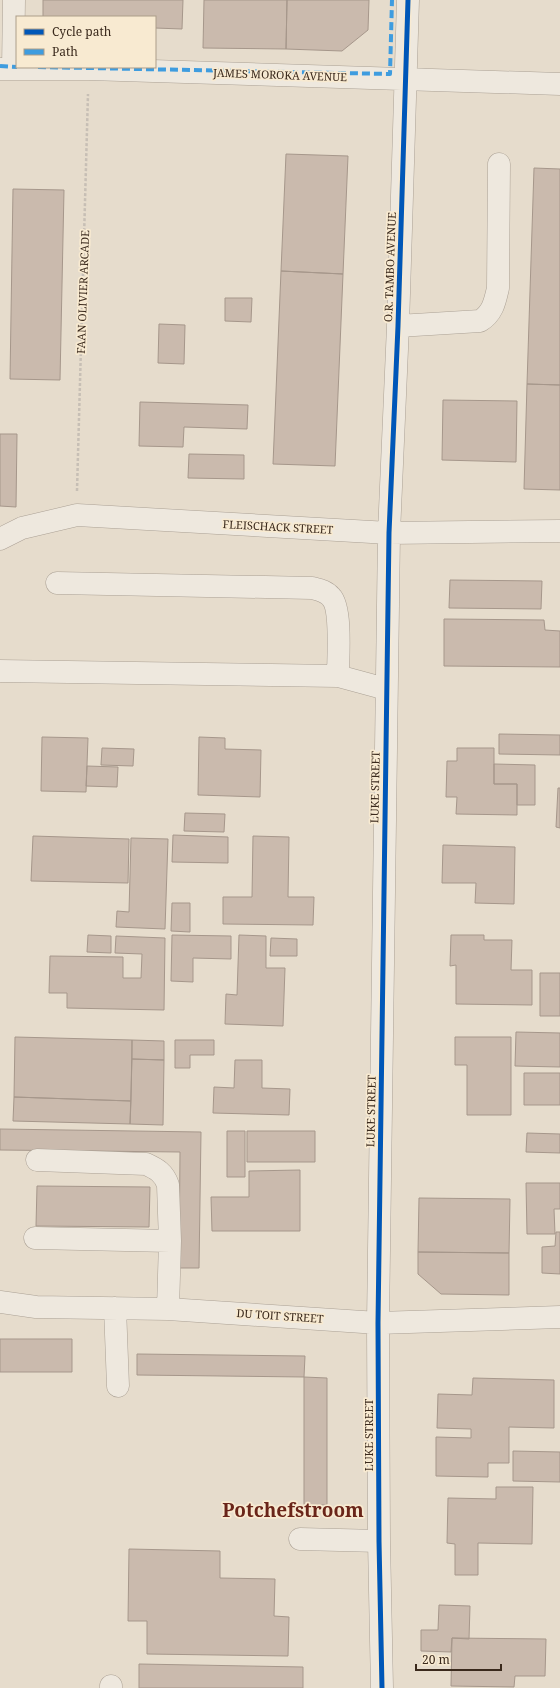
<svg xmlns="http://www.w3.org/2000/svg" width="560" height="1688" viewBox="0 0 560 1688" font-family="'Noto Serif',serif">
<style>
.building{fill:#cabaad;stroke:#a6978b}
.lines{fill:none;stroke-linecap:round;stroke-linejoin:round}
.minor-casing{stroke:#aba195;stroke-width:23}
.path{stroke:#c7bfb5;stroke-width:2.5;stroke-dasharray:3 2;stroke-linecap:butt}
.minor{stroke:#eee8de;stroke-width:22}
.quiet{stroke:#3e9cdf;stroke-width:4;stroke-dasharray:8 4;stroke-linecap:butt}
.cycleway-casing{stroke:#f8ead1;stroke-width:8}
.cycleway{stroke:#0057b8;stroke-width:5}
.labels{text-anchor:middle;stroke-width:3.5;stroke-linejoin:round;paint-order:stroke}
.street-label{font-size:11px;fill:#3a291c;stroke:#f8ead1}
.town-label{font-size:19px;font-weight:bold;fill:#6a2519;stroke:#f8ead1}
</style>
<rect width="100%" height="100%" fill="#e6dccc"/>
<path class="building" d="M43,0h140l-1,29 -27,-1v-11h-112z
M204,0h83l-1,49 -83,-1z
M287,0h82l-1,30 -26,21 -56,-2z
M286,154l62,2 -5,118 -62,-3z
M534,168l26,1v216l-33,-1z
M13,189l51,1 -4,190 -50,-1z
M281,271l62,3 -8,192 -62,-2z
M225,298h27l-1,24 -26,-1z
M159,324l26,1 -1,39 -26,-1z
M527,384l33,1v105l-36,-1z
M443,400l74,1 -1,61 -74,-2z
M140,402l108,3 -1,24 -63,-2 -1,20 -44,-1z
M0,434h17l-1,73 -16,-1z
M189,454l55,1v24l-56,-1z
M450,580l92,1 -1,28 -92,-1z
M444,619l100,1 1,10 15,1v36l-116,-1z
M499,734l61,1v20l-61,-1z
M42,737l46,1 -2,54 -45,-1z
M199,737l26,1v11l36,1 -1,47 -62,-2z
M102,748l32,1 -1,17 -32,-1z
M457,748h37v36h23v31l-61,-1 1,-17h-11l1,-36h10z
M494,764l41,1v40h-18v-21h-23z
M87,766l31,1 -1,20 -31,-1z
M558,788h2v40l-4,-1z
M185,813l40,1 -1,18 -40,-1z
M173,835l55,2v26l-56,-1z
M33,836l96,3 -1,44 -97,-2z
M253,836l36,1 -1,60h26l-1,28 -90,-1v-27h29z
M131,838l37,1 -3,90 -49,-2 1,-16 12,1z
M443,845l72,2 -1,57 -39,-1 1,-20h-34z
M172,903h18v29l-19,-1z
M88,935l23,1v17l-24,-1z
M172,935l59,1v23l-38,-1v24l-22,-1z
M239,935l27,1v32h19l-2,58 -58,-2 1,-30 11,1z
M451,935h33v5h28l-1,30h21v35l-76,-1v-39l-6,1z
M116,936l49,2 -1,72 -97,-2v-15h-18l1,-37 73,1v21h18l1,-24 -27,-1z
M271,938l26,1v17h-27z
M540,973h20v43h-20z
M516,1032l44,1v34l-45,-1z
M15,1037l117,3 -1,61 -117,-4z
M455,1037h56v78h-44v-50h-12z
M132,1040l32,1v19l-32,-1z
M175,1040h39v15h-24v13h-15z
M132,1059l32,1 -1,65 -33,-1z
M235,1060h27v28l28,1 -1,26 -76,-2 1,-26 20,1z
M524,1073h36v32h-36z
M14,1097l117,4 -1,23 -117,-3z
M0,1129l201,3 -2,136h-20l1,-116 -180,-2z
M227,1131h18v46h-18z
M247,1131h68v31h-68z
M527,1133l33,1v19l-34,-1z
M300,1170v61h-88l-1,-34h38v-26z
M526,1183h34v26h-6l1,25h-28z
M37,1186l113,1 -1,40 -113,-1z
M419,1198l91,1 -1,54 -91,-1z
M556,1232h4v42l-18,-1v-26l13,-1z
M418,1252l91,1v42l-68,-1 -23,-20z
M0,1339h72v33h-72z
M137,1354l168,2 -1,21 -167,-2z
M304,1377l23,1v127h-23z
M473,1378l81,2v48l-45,-1v36h-21v14l-52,-1v-39l35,1v-9l-34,-1 1,-34 34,1z
M513,1451l47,1v30l-47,-1z
M496,1487h37l-1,57 -54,-1v32h-23v-31l-8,-1 1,-45 48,1z
M129,1549l91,2v27l55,1 -1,37 15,1 -1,39 -141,-2v-33h-19z
M439,1605l31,1 -1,33 -17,-1 -1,14 -30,-1v-21h17z
M452,1638l94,1 -1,37h-30l-1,11 -63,-1z
M139,1664l164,3v21h-164z"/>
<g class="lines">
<g class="minor-casing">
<path id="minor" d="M0,69h89l471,15
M13,69l1,-69
M398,326l82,-5c13,-8 15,-20 18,-33l1,-124
M0,539l22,-11 55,-13 312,18 171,-2
M57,583l255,5c8,2 14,3 19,9 11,11 7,63 7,79
M0,671l338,5 48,13
M37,1160l109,4c11,5 18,9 22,21l2,56 -2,68
M35,1238l135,3
M0,1302l36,5 132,2 210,14 182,-6
M115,1308l3,78
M300,1539l79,2
M111,1688v-2
M382,1688l-3,-147 -1,-218 11,-790 9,-207 10,-326"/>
</g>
<path class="path" d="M77,491l11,-397"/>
<use href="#minor" class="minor"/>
<path class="quiet" d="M0,66l17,1
M38,67l352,7 2,-74"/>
<g class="cycleway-casing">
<path id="cycleway" d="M382,1688l-3,-147 -1,-218 11,-790 9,-207 10,-326"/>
</g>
<use href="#cycleway" class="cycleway"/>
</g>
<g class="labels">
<g class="street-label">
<text transform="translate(280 75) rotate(2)" y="4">JAMES MOROKA AVENUE</text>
<text transform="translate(390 267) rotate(-88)" y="4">O.R. TAMBO AVENUE</text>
<text transform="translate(83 292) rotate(-88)" y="4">FAAN OLIVIER ARCADE</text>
<text transform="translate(278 527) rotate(3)" y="4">FLEISCHACK STREET</text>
<text transform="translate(375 787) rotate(-89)" y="4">LUKE STREET</text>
<text transform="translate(371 1111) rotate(-89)" y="4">LUKE STREET</text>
<text transform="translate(280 1316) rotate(4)" y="4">DU TOIT STREET</text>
<text transform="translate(369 1435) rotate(-90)" y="4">LUKE STREET</text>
</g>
<g class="town-label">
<text x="293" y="1517">Potchefstroom</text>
</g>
</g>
<rect x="16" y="16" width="140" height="52" fill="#f8ead1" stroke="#ac9d89"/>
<rect x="24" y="29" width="20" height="6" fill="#0057b8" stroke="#ac9d89"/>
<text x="52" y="36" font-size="12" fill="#3a291c">Cycle path</text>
<rect x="24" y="49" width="20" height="6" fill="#3e9cdf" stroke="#ac9d89"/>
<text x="52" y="56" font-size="12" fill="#3a291c">Path</text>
<path d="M416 1664v6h85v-6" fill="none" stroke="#3a291c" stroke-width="2"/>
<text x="422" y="1664" font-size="12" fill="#3a291c" stroke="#f8ead1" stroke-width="3" paint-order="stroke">20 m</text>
</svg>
